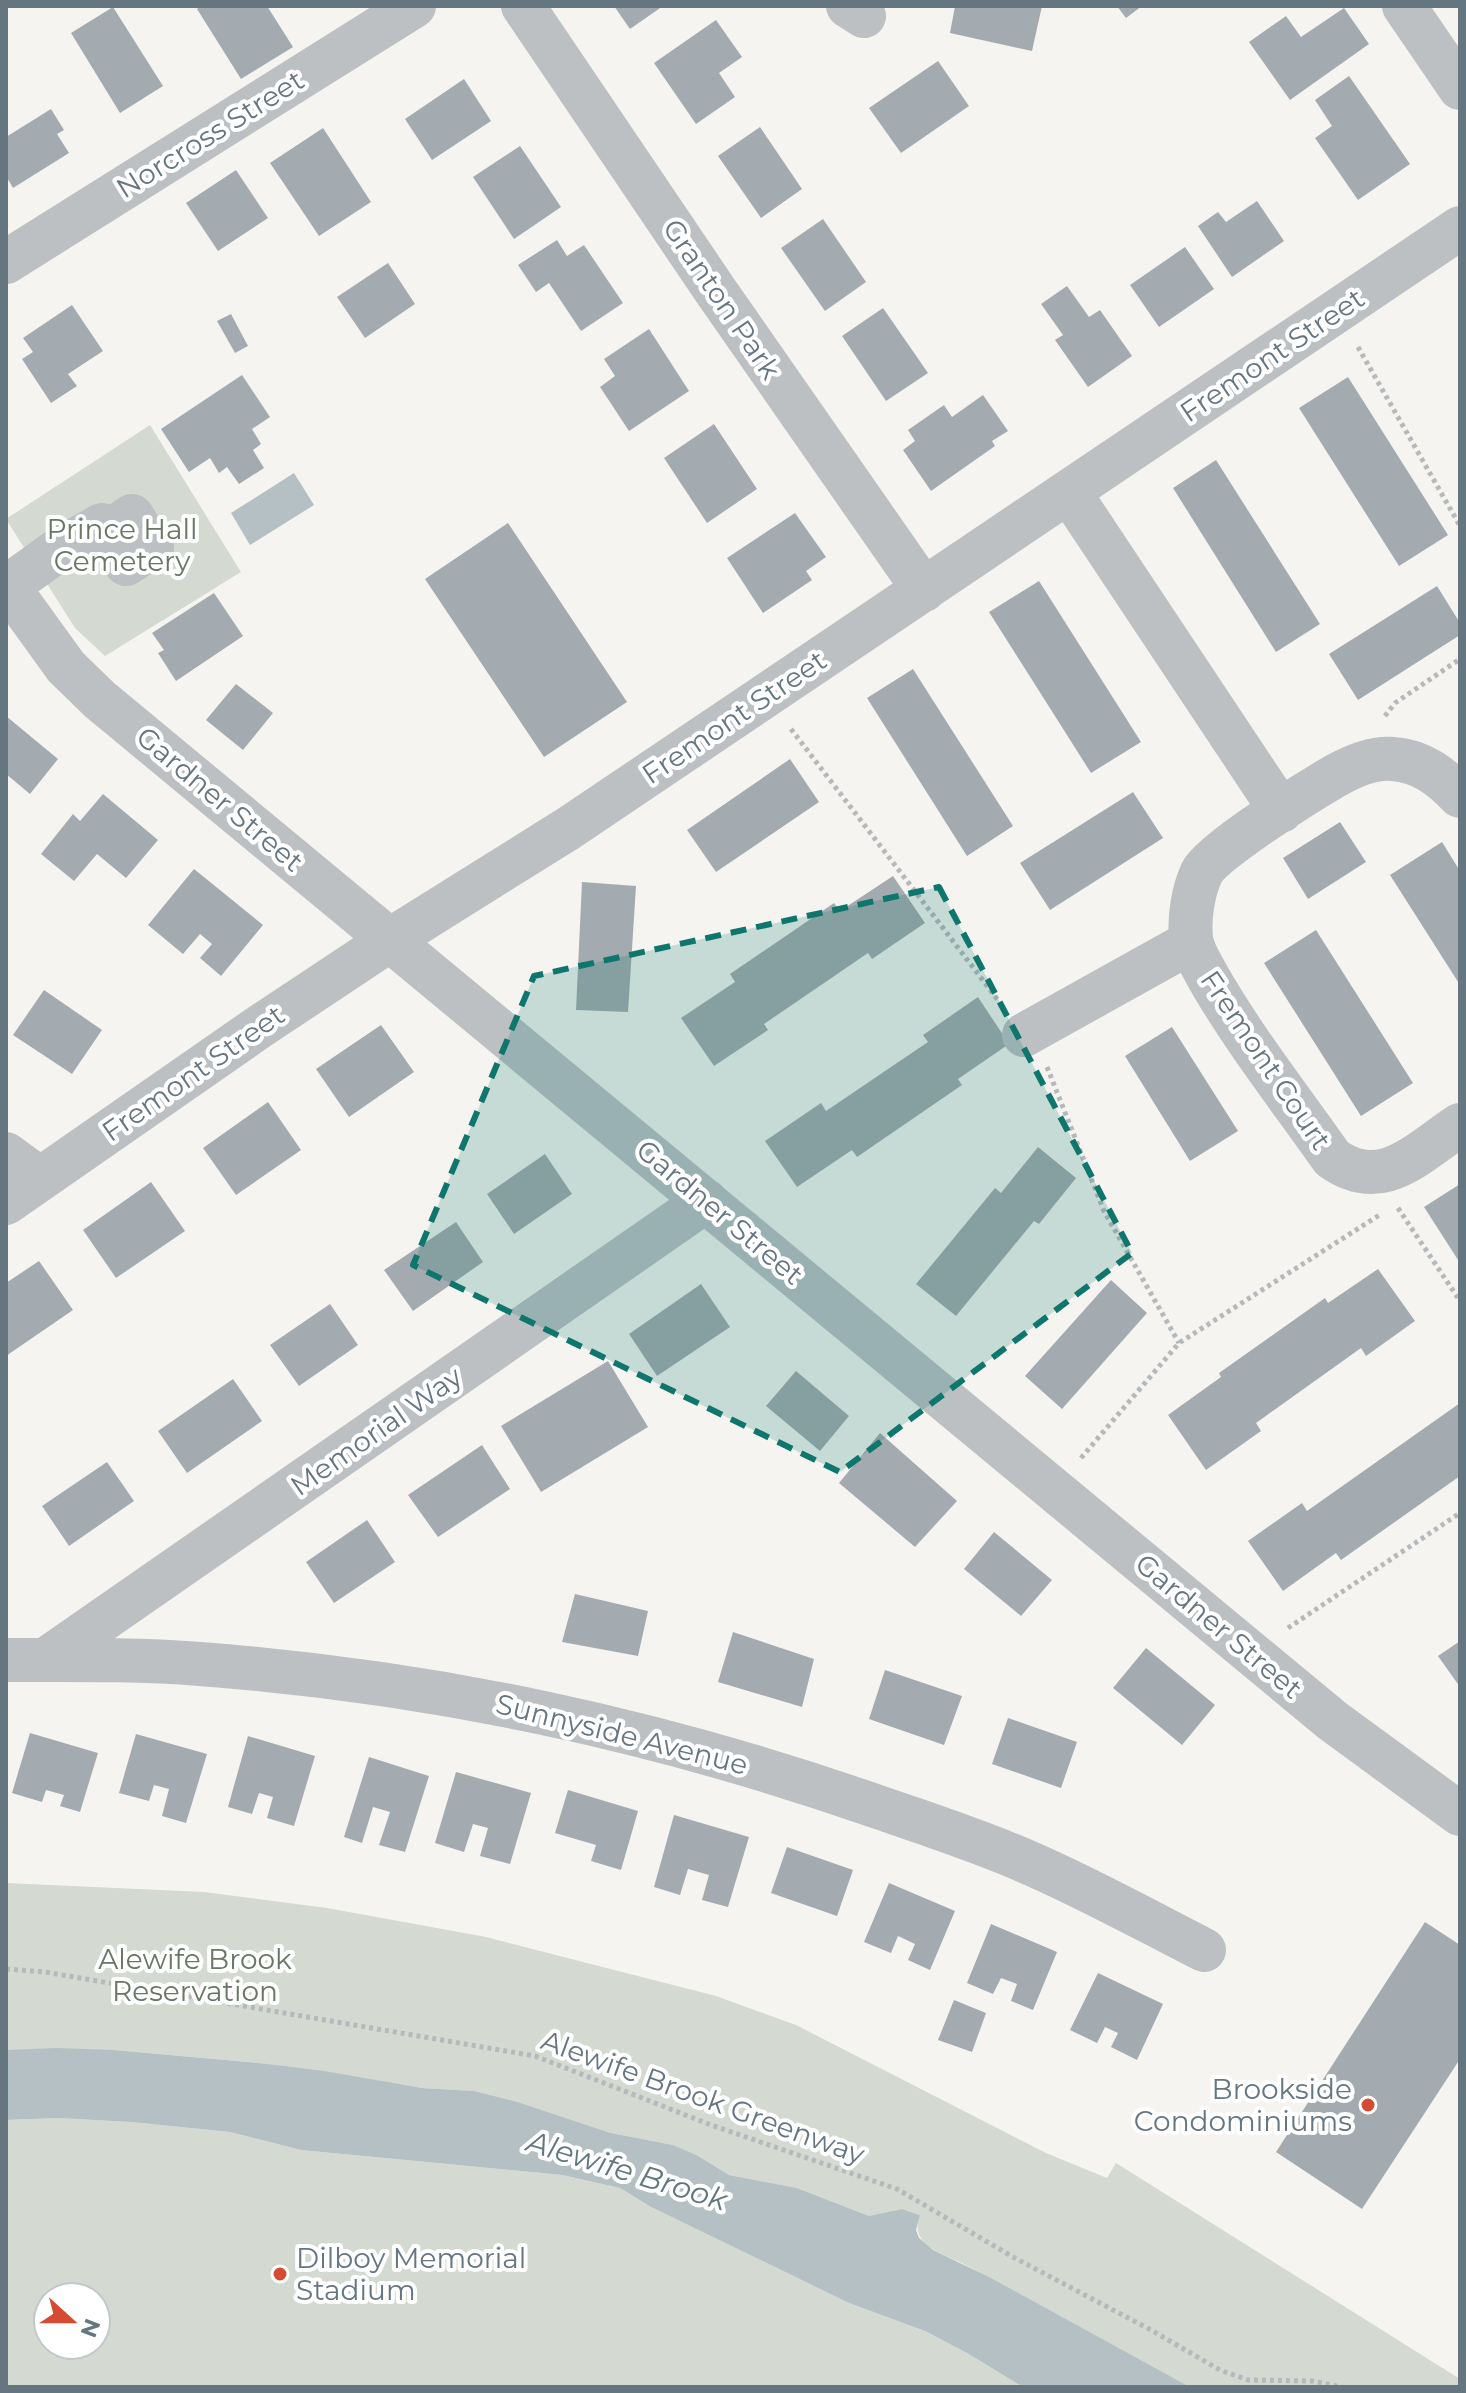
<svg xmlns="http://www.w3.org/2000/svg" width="1466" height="2393" viewBox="0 0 1466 2393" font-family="Montserrat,sans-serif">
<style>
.green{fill:#d4d9d1;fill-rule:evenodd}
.water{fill:#b4c0c3}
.building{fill:#a4abb0}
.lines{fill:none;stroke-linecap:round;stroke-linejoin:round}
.path{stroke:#b6b9bb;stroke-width:5;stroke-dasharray:4 4;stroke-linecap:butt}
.minor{stroke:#bcc0c3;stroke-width:44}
.marked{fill:#0f766e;fill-opacity:0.2;stroke:#0f766e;stroke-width:6;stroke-dasharray:16 10;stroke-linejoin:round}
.poi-dot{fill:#d44b32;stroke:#fff;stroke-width:3}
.labels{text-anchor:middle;stroke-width:8;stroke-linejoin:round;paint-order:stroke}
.street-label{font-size:28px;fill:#667680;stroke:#fff}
.park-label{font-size:28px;fill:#6a7764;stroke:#fff}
.poi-label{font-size:28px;fill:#667680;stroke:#fff;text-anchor:end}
.water-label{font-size:30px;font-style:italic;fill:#62777d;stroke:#fff}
</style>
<rect width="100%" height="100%" fill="#f5f4f1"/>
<path class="green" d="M150,425l91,147 -136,84 -30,-28 -69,-109z
M6,1883l198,9 123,16 159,29 230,59 80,29 250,128 61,25 9,-15 344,216v8h-270l-228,-124c-22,-10 -53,-18 -42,-48l-18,-6 -33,7 -72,-28 -68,-13 -56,-30 -62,-12 -93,-31 -42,-11 -54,-3 -163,-25 -145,-13h-108z
M58,2118l73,4 99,10 71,18 261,25 58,13 31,19 198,96 76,28 42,22 56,34h-1017v-267zM48,2297h48v48h-48z"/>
<path class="water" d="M294,473l20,32 -64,40 -19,-32z
M57,2048l57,2 145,13 65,8 98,17 53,3 43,11 93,31 62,12 23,10 33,20 68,13 72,28 33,-7 18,6 -4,15 3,8 14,12 56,27 201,110h-167l-56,-34 -42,-22 -76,-28 -198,-96 -31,-19 -58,-13 -261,-25 -71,-18 -99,-10 -73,-4 -52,2v-70z"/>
<path class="building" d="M201,6h66l26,41 -52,32 -44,-70z
M614,6h49l-33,23z
M955,6h87l-10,45 -82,-18z
M1117,6h25l-16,12z
M113,7l50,79 -43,27 -49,-80z
M1344,8l25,36 -79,56 -41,-58 37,-26 15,21z
M716,20l26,37 -23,16 16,24 -39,27 -42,-61z
M938,61l31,45 -68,47 -32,-45z
M1349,76l61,88 -52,36 -43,-62 17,-12 -17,-26z
M464,79l27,42 -59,39 -27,-41z
M51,109l13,21 -7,4 12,19 -56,35 -7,-12v-39z
M760,127l42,62 -41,29 -43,-62z
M323,128l48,74 -52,34 -49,-73z
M520,146l41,61 -47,32 -41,-62z
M236,170l32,48 -50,33 -32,-48z
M1257,201l27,40 -52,36 -34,-51 20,-14 8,10z
M823,219l43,63 -41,29 -44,-63z
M557,240l10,16 17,-11 39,58 -42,28 -32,-48 -13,9 -18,-27z
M1185,247l29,42 -55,38 -29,-42z
M388,263l27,41 -50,34 -28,-41z
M1067,286l22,31 11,-7 32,46 -44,31 -33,-47 8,-5 -22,-31z
M72,305l31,46 -35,23 9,12 -26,17 -29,-44 11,-7 -10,-14z
M883,308l45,65 -42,28 -44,-65z
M231,314l17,32 -13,7 -18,-32z
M649,329l40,62 -60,40 -29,-44 15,-11 -11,-17z
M242,375l28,42 -18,12 9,15 -8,6 11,18 -25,16 -12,-17 -8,6 -9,-15 -21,14 -28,-43z
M1348,377l100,158 -49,31 -100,-158z
M983,395l25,36 -16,10 3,5 -64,45 -28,-41 12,-9 -7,-11 36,-25 8,12z
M714,424l43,65 -50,34 -43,-65z
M1216,460l104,164 -44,28 -103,-164z
M795,513l31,44 -20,14 6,9 -49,33 -36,-55z
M508,523l119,179 -83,55 -119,-178z
M1039,581l102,161 -50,31 -102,-161z
M1437,586l23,37v12l-102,65 -29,-46z
M214,593l29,43 -67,45 -18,-28 6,-3 -12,-17z
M913,669l100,157 -46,30 -100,-158z
M236,684l37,29 -30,37 -37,-30z
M6,716l52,43 -28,35 -24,-20z
M790,759l29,43 -103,70 -29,-42z
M1133,792l30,46 -113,72 -30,-47z
M103,794l55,46 -32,38 -29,-24 -23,27 -33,-27 32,-40 7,7z
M1340,822l26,40 -58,37 -25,-41z
M1442,842l18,29v114l-70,-110z
M194,869l69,56 -42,51 -21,-18 12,-14 -12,-10 -17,20 -35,-29z
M893,876l32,47 -53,36 -4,-6 -104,71 4,6 -54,36 -33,-48 54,-36 -5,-8 104,-71 6,8z
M582,882l54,4 -8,126 -52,-2z
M1316,930l97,153 -52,33 -97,-153z
M44,990l58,40 -30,44 -59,-39z
M978,997l31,47 -51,35 4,6 -105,72 -5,-7 -55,37 -32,-46 56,-38 5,8 102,-69 -5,-7z
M381,1025l33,47 -65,45 -33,-48z
M1172,1027l66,104 -48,30 -65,-105z
M268,1102l33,48 -65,45 -33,-47z
M1038,1147l38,31 -37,46 -5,-3 -78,95 -40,-32 79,-96 6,5z
M545,1154l27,40 -58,40 -27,-40z
M151,1182l34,49 -69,47 -33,-48z
M1460,1184v79l-36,-56z
M456,1222l27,40 -70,49 -29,-41z
M39,1261l34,49 -67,46v-73z
M1378,1269l37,52 -49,35 -5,-8 -105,75 5,8 -55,39 -38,-55 53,-38 -2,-4 106,-75 3,5z
M1111,1280l36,33 -85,96 -37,-33z
M701,1284l29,43 -73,49 -28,-42z
M330,1304l28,41 -59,41 -29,-41z
M608,1361l40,66 -107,65 -40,-66z
M796,1371l53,45 -29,35 -54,-45z
M233,1379l29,42 -75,52 -29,-42z
M1460,1403v73l-119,84 -5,-7 -53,38 -35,-50 54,-38 5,8z
M880,1433l77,68 -42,46 -76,-64z
M482,1445l28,44 -72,48 -30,-42z
M107,1462l27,39 -65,45 -27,-40z
M367,1520l28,42 -61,41 -28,-41z
M994,1532l58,48 -31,36 -57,-47z
M575,1594l73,17 -10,45 -76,-14z
M733,1632l81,27 -12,48 -84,-25z
M1460,1641v46l-22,-31z
M1146,1648l69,57 -33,40 -69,-57z
M885,1670l77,26 -18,49 -75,-26z
M1008,1718l69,24 -16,46 -69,-24z
M30,1733l68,20 -18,59 -20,-6 4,-11 -18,-5 -4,12 -30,-9z
M136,1734l71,20 -21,69 -24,-7 7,-27 -15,-4 -5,16 -30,-8z
M248,1736l67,20 -21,70 -27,-8 6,-21 -14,-4 -7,21 -24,-7z
M369,1757l60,19 -24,76 -26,-7 11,-33 -17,-5 -11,36 -18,-6z
M456,1772l75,21 -21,71 -30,-8 8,-28 -15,-4 -9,28 -29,-9z
M568,1790l70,21 -17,59 -30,-9 5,-16 -41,-12z
M674,1815l75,22 -21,70 -26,-7 7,-25 -21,-6 -8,26 -26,-8z
M787,1847l66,23 -16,46 -66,-23z
M889,1883l66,28 -25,59 -22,-10 7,-16 -17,-8 -7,17 -27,-11z
M1425,1922l35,23v114l-98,150 -86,-57z
M991,1924l66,28 -24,58 -22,-9 6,-17 -16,-6 -8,16 -26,-11z
M1098,1973l65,31 -26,56 -26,-13 7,-14 -13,-6 -8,16 -27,-13z
M954,2000l32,13 -14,39 -34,-12z"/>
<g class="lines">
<path class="path" d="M1358,347l102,179
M1385,716l10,-13 65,-44
M791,729l210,275
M1047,1067l57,144 75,132
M1398,1208l62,93
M1081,1458l98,-115 202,-129
M1288,1628l172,-115
M6,1969l39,3 490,84 176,69 186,64 116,68 138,73 69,40 28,10 64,1 30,6"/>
<path class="minor" d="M523,6l192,284 209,300
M848,6l16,10
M1404,6l56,82
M6,262l408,-256
M1069,492l212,319
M6,584l60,83 34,33 1233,1021 127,93
M8,586l53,-38 41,-23 24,39 26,-17 -20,-31 -25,17
M1460,796c-19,-20 -39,-35 -67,-37 -19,-2 -42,8 -58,17 -24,14 -124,76 -133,96 -9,19 -13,45 -11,66 1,13 11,27 17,39 36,63 82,121 124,181 50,36 85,-5 128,-33
M1024,1035l167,-93
M6,1154l34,25
M6,1203l253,-176 131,-87 179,-112 891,-600
M6,1660c64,0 130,-1 194,4 235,18 455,65 678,143 49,17 99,33 147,54 61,26 120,59 179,89
M45,1660l661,-459"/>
</g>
<path class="marked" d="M939,887l193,366 -292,219 -427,-207 121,-289z"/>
<g class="poi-dot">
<circle cx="1368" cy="2105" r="8"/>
<circle cx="280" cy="2274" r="8"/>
</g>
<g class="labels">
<g class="street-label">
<text transform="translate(210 134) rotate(-32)" y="10">Norcross Street</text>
<text transform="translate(722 299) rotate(56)" y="10">Granton Park</text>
<text transform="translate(1272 355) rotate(-34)" y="10">Fremont Street</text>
<text transform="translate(734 717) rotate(-34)" y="10">Fremont Street</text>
<text transform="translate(220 799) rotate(40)" y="10">Gardner Street</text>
<text transform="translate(1266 1060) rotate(56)" y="10">Fremont Court</text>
<text transform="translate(193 1073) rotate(-35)" y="10">Fremont Street</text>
<text transform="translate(720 1212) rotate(40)" y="10">Gardner Street</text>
<text transform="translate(376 1431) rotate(-35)" y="10">Memorial Way</text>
<text transform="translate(1219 1626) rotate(40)" y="10">Gardner Street</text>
<text transform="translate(622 1734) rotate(14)" y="10">Sunnyside Avenue</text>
<text transform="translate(703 2097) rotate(20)" y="10">Alewife Brook Greenway</text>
</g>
<g class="park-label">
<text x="122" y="539">Prince Hall<tspan x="122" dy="32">Cemetery</tspan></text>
<text x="195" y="1969">Alewife Brook<tspan x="195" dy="32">Reservation</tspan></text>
</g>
<g class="poi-label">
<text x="1352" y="2099">Brookside<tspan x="1352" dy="32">Condominiums</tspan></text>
<text x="296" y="2268" text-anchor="start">Dilboy Memorial<tspan x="296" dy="32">Stadium</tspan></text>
</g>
<g class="water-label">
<text transform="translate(627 2171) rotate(17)" y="10">Alewife Brook</text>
</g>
</g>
<rect width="1466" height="2393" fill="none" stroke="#667680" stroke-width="16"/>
<g transform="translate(72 2321) rotate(111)"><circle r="38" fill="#ffffff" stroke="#c2c8cc" stroke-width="2"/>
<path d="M0-6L14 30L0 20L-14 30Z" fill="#d44b32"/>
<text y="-12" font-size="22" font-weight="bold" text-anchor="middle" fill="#667680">N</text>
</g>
</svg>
